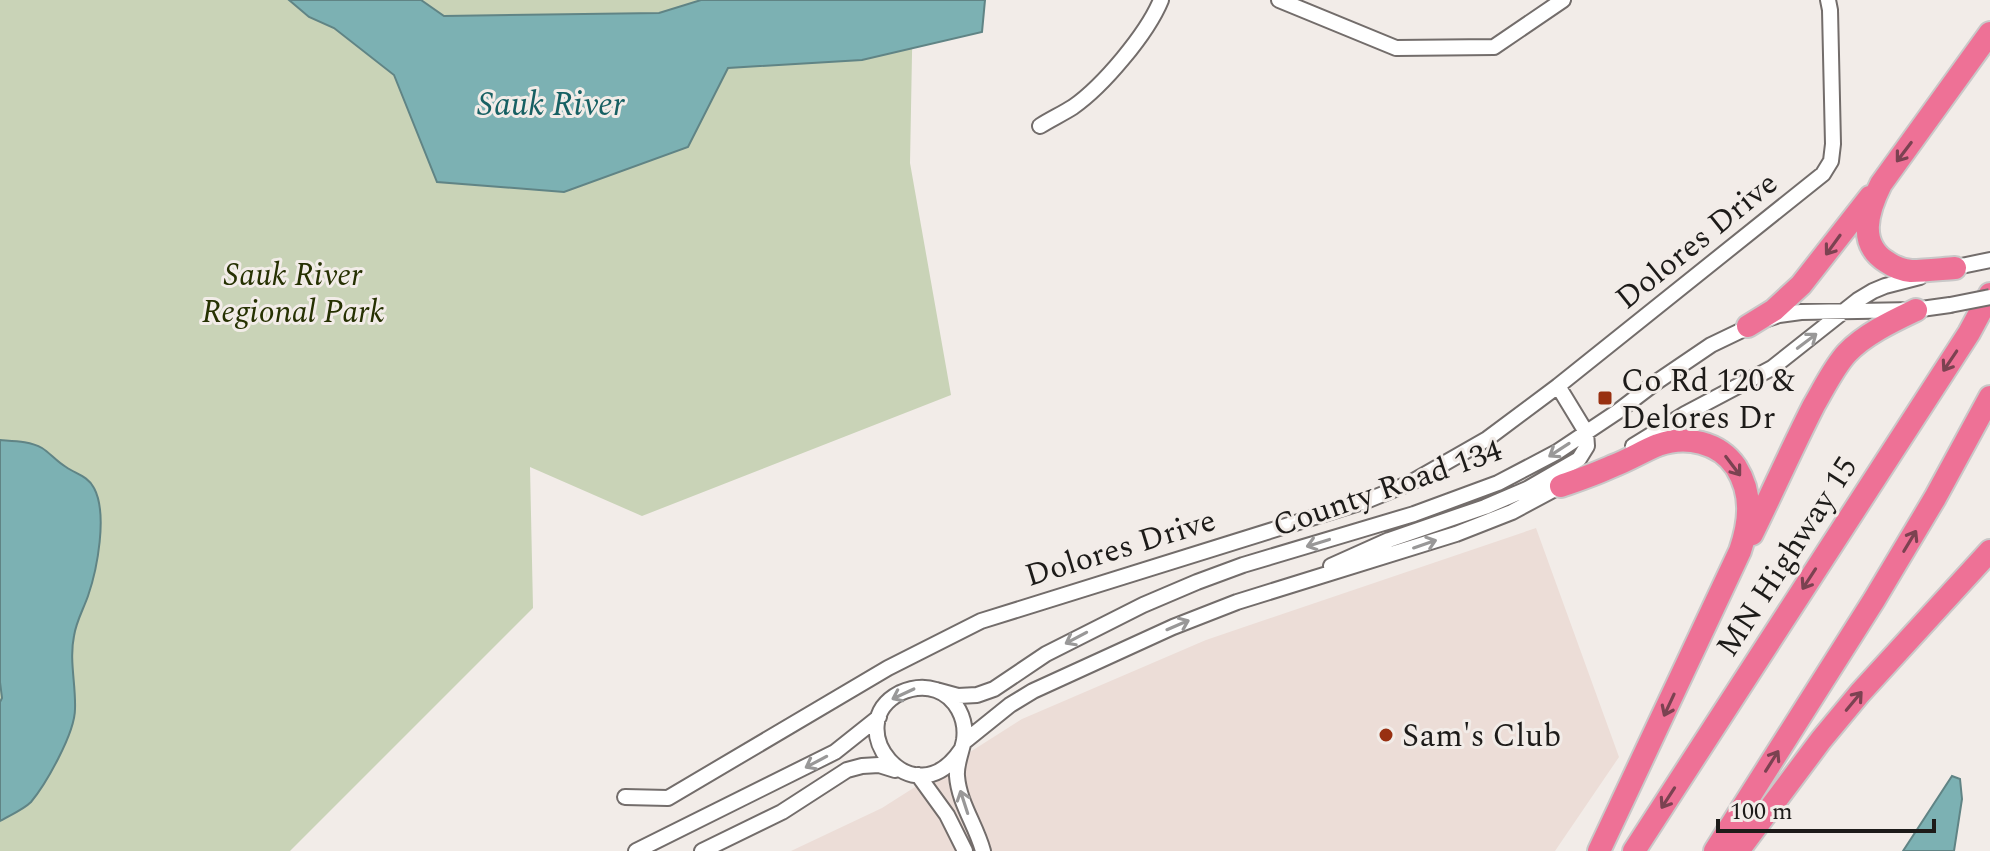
<svg xmlns="http://www.w3.org/2000/svg" width="1990" height="851" viewBox="0 0 1990 851" font-family="Spectral,serif">
<style>
.built{fill:#ecddd7}
.green{fill:#c9d3b7}
.water{fill:#7cb1b3;stroke:#608485;stroke-width:2}
.lines{fill:none;stroke-linecap:round;stroke-linejoin:round}
.minor-casing{stroke:#736d6b;stroke-width:18}
.highway-casing{stroke:#c9c8c8;stroke-width:26}
.minor{stroke:#fff;stroke-width:14}
.highway{stroke:#ee7196;stroke-width:22}
.minor-bridge-casing{stroke:#736d6b;stroke-width:18;stroke-linecap:butt}
.minor-bridge{stroke:#fff;stroke-width:14}
.oneway{stroke:#7b4251}
.oneway2{stroke:#999898}
.poi-dot{fill:#983011;stroke:#f2ece8;stroke-width:3}
.labels{text-anchor:middle;stroke-width:6;stroke-linejoin:round;paint-order:stroke}
.street-label{font-size:32px;fill:#1d1b19;stroke:#f2ece8}
.park-label{font-size:32px;font-style:italic;fill:#263102;stroke:#f2ece8}
.poi-label{font-size:32px;fill:#1d1b19;stroke:#f2ece8;text-anchor:start}
.water-label{font-size:34px;font-style:italic;fill:#176063;stroke:#f2ece8}
</style>
<rect width="100%" height="100%" fill="#f2ece8"/>
<path class="built" d="M1536,528l83,229 -64,94h-764l91,-43 140,-89 184,-79z"/>
<path class="green" d="M0,0h913l-3,163 41,232 -309,121 -112,-49 3,141 -243,243h-290z"/>
<path class="water" d="M289,0h132l23,16 215,-3 42,-13h284l-3,32 -120,28 -134,8 -40,79 -124,45 -127,-10 -43,-107 -60,-47 -25,-11z
M0,440c13,1 30,1 42,8 8,5 15,14 24,19 10,7 22,9 28,21 14,26 3,82 -6,108 -5,14 -12,26 -14,40 -5,24 2,49 1,73 0,24 -29,75 -44,93 -8,8 -21,13 -31,19v-119l2,-4 -2,-16z
M1952,776l8,3 2,20 -8,52h-51z"/>
<g class="lines">
<g class="minor-casing">
<path id="minor" d="M1279,0l117,48 98,-1 69,-47
M1040,126c11,-7 22,-12 33,-19 30,-21 74,-73 88,-107
M1947,269l43,-9
M1633,446l52,-32 87,-46 86,-68 15,-9 12,-5 35,-9
M1331,566l58,-26 96,-33 42,-18 52,-30 8,-13 -1,-14 -28,-46
M936,690l22,6 19,-1 17,-6 52,-35 97,-49 54,-23 46,-17 171,-51 84,-31 59,-31 60,-40 38,-29 56,-38 50,-24 18,-6 22,-3 113,-2 36,-5
M964,742l46,-37 23,-14 140,-64 64,-25 219,-68 56,-22 54,-29
M961,750c-48,71 -123,-25 -61,-57 11,-5 24,-7 36,-3 20,7 31,29 28,50 -2,11 -8,24 -7,36 2,27 19,49 26,75
M918,775l29,40 18,36
M625,797l43,1 220,-130 93,-47 385,-120 44,-18 77,-44 71,-53 265,-212 8,-13 2,-17 -3,-134 -2,-10
M636,851l199,-99 44,-35
M702,851l80,-39 65,-42 15,-4 17,-1 16,5"/>
</g>
<g class="highway-casing">
<path id="highway" d="M1955,268c-14,1 -30,3 -44,3 -9,-1 -17,-4 -24,-9 -30,-18 -19,-52 -6,-78l109,-151
M1748,326l26,-16 27,-25 69,-88
M1561,486c17,-6 35,-12 52,-20 16,-6 30,-15 45,-21 28,-10 61,-3 78,22 17,27 14,55 4,84l-141,300
M1752,534c21,-43 40,-86 62,-129 10,-17 20,-38 33,-52 18,-19 46,-32 69,-43
M1634,851l335,-518 21,-39
M1715,851l159,-251 61,-102 55,-101
M1738,851l83,-111 39,-47 130,-142"/>
</g>
<use href="#minor" class="minor"/>
<use href="#highway" class="highway"/>
<g class="minor-bridge-casing">
<path id="minor-bridge" d="M1950,305l40,-8"/>
</g>
<use href="#minor-bridge" class="minor-bridge"/>
</g>
<defs><path id="oneway-shaft" d="M-6 0H5M1.5-3L5.5 0L1.5 3" fill="none" stroke-width="1.6" stroke-linecap="round" stroke-linejoin="round" transform="scale(2)"/></defs>
<g class="oneway">
<use href="#oneway-shaft" transform="translate(1904 152) rotate(127)"/>
<use href="#oneway-shaft" transform="translate(1833 245) rotate(126)"/>
<use href="#oneway-shaft" transform="translate(1950 361) rotate(124)"/>
<use href="#oneway-shaft" transform="translate(1733 466) rotate(53)"/>
<use href="#oneway-shaft" transform="translate(1910 541) rotate(-59)"/>
<use href="#oneway-shaft" transform="translate(1809 579) rotate(123)"/>
<use href="#oneway-shaft" transform="translate(1854 701) rotate(-50)"/>
<use href="#oneway-shaft" transform="translate(1669 705) rotate(115)"/>
<use href="#oneway-shaft" transform="translate(1772 761) rotate(-58)"/>
<use href="#oneway-shaft" transform="translate(1668 798) rotate(123)"/>
</g>
<g class="oneway2">
<use href="#oneway-shaft" transform="translate(1807 341) rotate(-37)"/>
<use href="#oneway-shaft" transform="translate(1559 450) rotate(147)"/>
<use href="#oneway-shaft" transform="translate(1318 543) rotate(163)"/>
<use href="#oneway-shaft" transform="translate(1425 544) rotate(-19)"/>
<use href="#oneway-shaft" transform="translate(1178 625) rotate(-23)"/>
<use href="#oneway-shaft" transform="translate(1076 638) rotate(152)"/>
<use href="#oneway-shaft" transform="translate(903 694) rotate(155)"/>
<use href="#oneway-shaft" transform="translate(816 762) rotate(152)"/>
<use href="#oneway-shaft" transform="translate(964 802) rotate(-108)"/>
</g>
<g class="poi-dot">
<rect x="1597" y="390" width="16" height="16" rx="4"/>
<circle cx="1386" cy="735" r="8"/>
</g>
<g class="labels">
<g class="street-label">
<text transform="translate(1696 240) rotate(-39)" y="11">Dolores Drive</text>
<text transform="translate(1387 487) rotate(-19)" y="11">County Road 134</text>
<text transform="translate(1120 547) rotate(-17)" y="11">Dolores Drive</text>
<text transform="translate(1786 556) rotate(-57)" y="11">MN Highway 15</text>
</g>
<g class="park-label">
<text x="293" y="285">Sauk River<tspan x="293" dy="37">Regional Park</tspan></text>
</g>
<g class="poi-label">
<text x="1621" y="391">Co Rd 120 &amp;<tspan x="1621" dy="37">Delores Dr</tspan></text>
<text x="1402" y="746">Sam's Club</text>
</g>
<g class="water-label">
<text x="551" y="115">Sauk River</text>
</g>
</g>
<path d="M1718 819v12h216v-12" fill="none" stroke="#1d1b19" stroke-width="4"/>
<text x="1730" y="819" font-size="24" fill="#1d1b19" stroke="#f2ece8" stroke-width="6" paint-order="stroke">100 m</text>
</svg>
